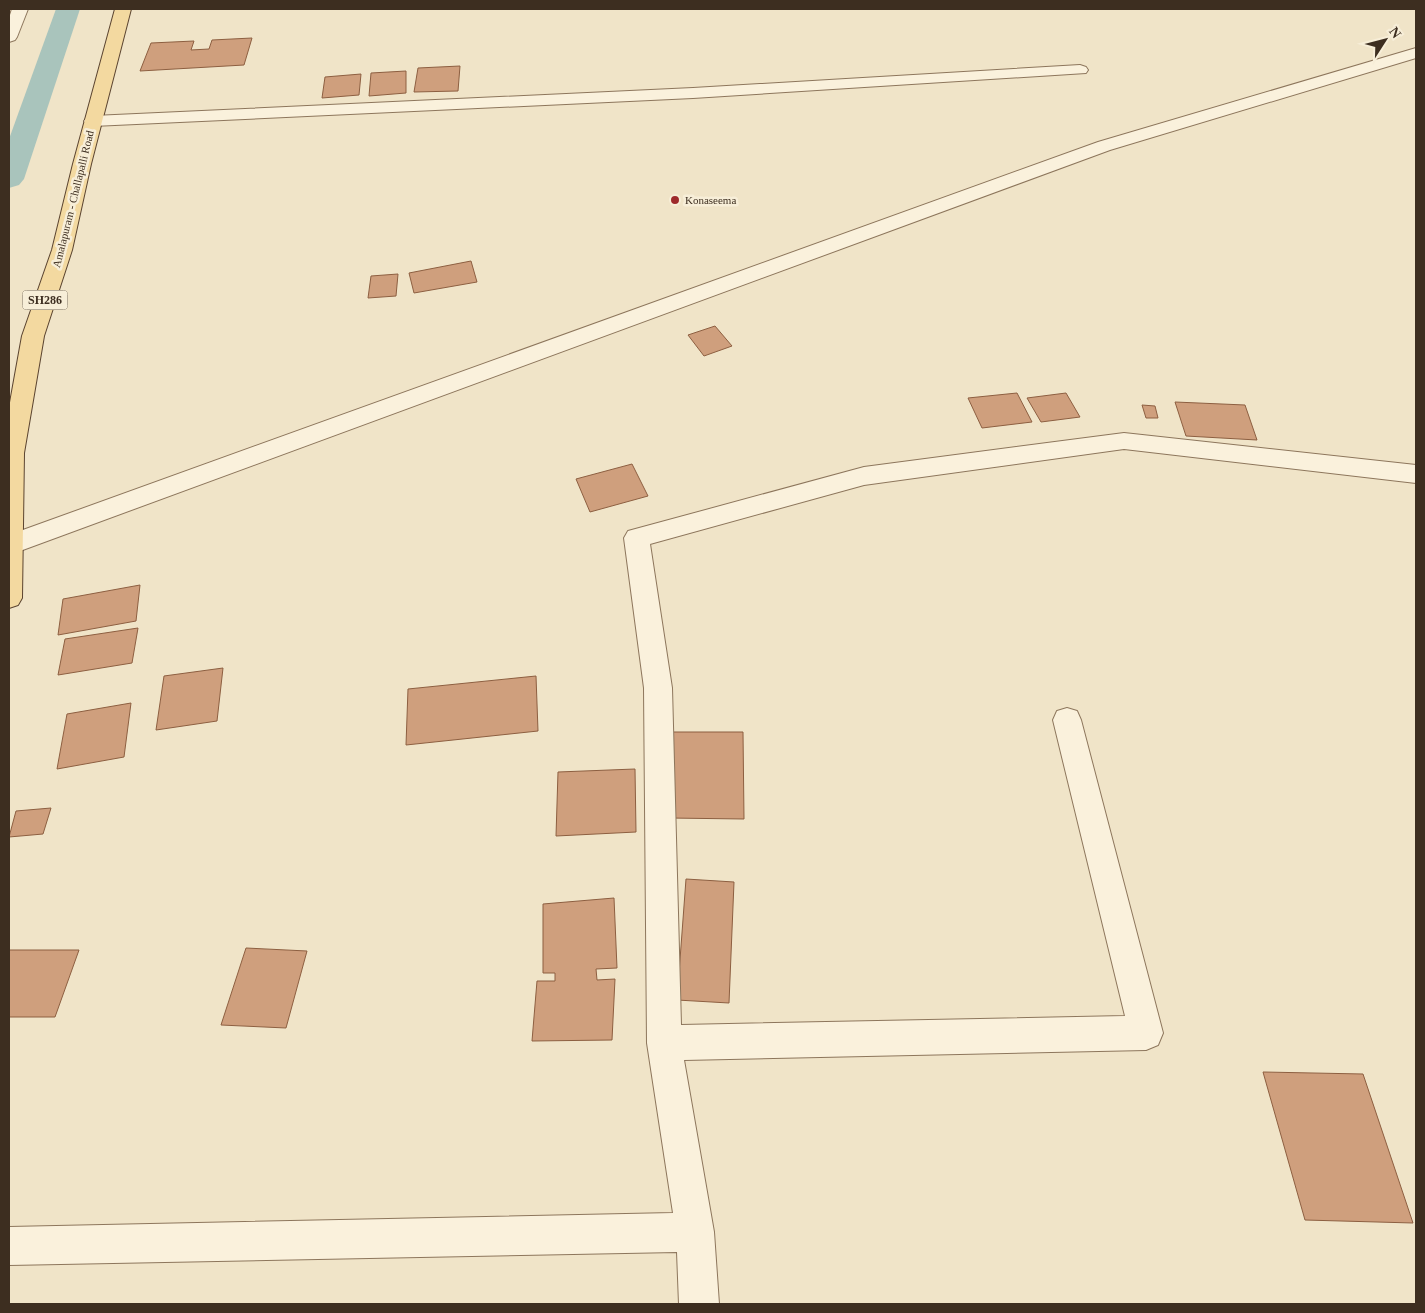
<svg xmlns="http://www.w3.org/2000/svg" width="1425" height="1313" viewBox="0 0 1425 1313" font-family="'Times New Roman',serif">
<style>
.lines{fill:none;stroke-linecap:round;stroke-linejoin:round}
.canal{fill:#a9c4bc;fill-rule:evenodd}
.building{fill:#cf9f7d;stroke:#8d5f41}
.minor-casing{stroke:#8d765c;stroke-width:2}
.tertiary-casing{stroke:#8d765c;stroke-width:2}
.primary-casing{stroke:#5b4430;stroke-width:2}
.minor{fill:#faf1dc;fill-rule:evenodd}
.tertiary{fill:#faf1dc;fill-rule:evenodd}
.primary{fill:#f3d9a0;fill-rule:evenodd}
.poi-dot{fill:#9e2a2b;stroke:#f7eed8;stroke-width:2}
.labels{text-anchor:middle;stroke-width:5;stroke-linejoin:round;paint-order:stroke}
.far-street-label{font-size:11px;fill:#3d2e20;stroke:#f7eed8}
.far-poi-label{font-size:11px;fill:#3d2e20;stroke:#f7eed8;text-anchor:start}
.shield{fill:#f7eed8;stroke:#756857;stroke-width:1}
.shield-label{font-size:12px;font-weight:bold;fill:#3d2e20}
</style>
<rect width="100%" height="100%" fill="#f0e4c8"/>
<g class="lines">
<path class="canal" d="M56,9h24l-56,170 -5,6 -10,3v-49z"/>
</g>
<path class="building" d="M252,38l-8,27 -104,6 11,-28 43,-2 -3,9 18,-1 3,-9z
M460,66l-2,25 -44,1 4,-24z
M406,71v22l-37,3 2,-23z
M361,74l-2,21 -37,3 3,-21z
M471,261l6,21 -63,11 -5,-20z
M398,274l-2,22 -28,2 3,-22z
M715,326l17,20 -28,10 -16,-21z
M1017,393l15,29 -50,6 -14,-30z
M1066,393l14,24 -39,5 -14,-24z
M1175,402l70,3 12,35 -71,-4z
M1142,405l13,1 3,12h-12z
M632,464l16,32 -58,16 -14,-33z
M140,585l-4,36 -78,14 5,-36z
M138,628l-6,35 -74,12 7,-36z
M223,668l-6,53 -61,9 8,-54z
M536,676l2,55 -132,14 2,-56z
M131,703l-7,54 -67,12 10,-55z
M672,732h71l1,87 -75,-1z
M635,769l1,63 -80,4 2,-64z
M51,808l-8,26 -34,3 7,-26z
M686,879l48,3 -5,121 -52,-3z
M614,898l3,70 -21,1 1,11 18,-1 -3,61 -80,1 5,-60h18v-8h-12v-69z
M246,948l61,3 -21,77 -65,-3z
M9,950h70l-24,67h-46z
M1263,1072l100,2 50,149 -108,-3z"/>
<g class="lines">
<g class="minor-casing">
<path id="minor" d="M1416,48v10l-306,92 -1090,401 -11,2v-18l1089,-393z
M1080,65l6,2 2,3 -2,3 -393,25 -600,28 -6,-1 -3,-4 3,-4 6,-1 600,-28z
M1124,433l292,32v18l-292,-34 -260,36 -214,59 22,144 9,337 444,-9 -72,-296 4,-9 10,-3 10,3 4,9 82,313 -5,12 -12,5 -462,10 30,172 5,72h-40l-2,-52 -668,13v-38l664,-14 -26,-170 -3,-355 -20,-150 4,-7 236,-64z"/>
</g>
<g class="tertiary-casing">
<path id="tertiary" d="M12,9h16l-11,28 -2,3 -6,2v-24z"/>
</g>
<g class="primary-casing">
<path id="primary" d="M115,9h16l-40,155 -19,86 -28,86 -20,117 -2,145 -4,7 -9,3v-200l13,-72 30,-86 21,-86z"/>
</g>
<use href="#minor" class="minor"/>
<use href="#tertiary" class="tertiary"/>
<use href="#primary" class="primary"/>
</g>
<circle class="poi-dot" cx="675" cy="200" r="5"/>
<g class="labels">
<g class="far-street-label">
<text transform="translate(73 199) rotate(-76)" y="4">Amalapuram - Challapalli Road</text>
</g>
<g class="far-poi-label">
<text x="685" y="204">Konaseema</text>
</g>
<rect class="shield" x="22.5" y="290.5" width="45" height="19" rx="4"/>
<g class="shield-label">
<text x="45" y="304">SH286</text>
</g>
</g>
<rect width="1425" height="1313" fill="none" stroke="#3d2e20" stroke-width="20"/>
<g transform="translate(1385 40) rotate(54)" stroke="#f7eed8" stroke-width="4" paint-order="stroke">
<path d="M0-4L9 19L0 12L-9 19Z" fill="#3d2e20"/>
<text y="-8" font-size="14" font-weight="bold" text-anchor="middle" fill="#3d2e20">N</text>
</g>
</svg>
